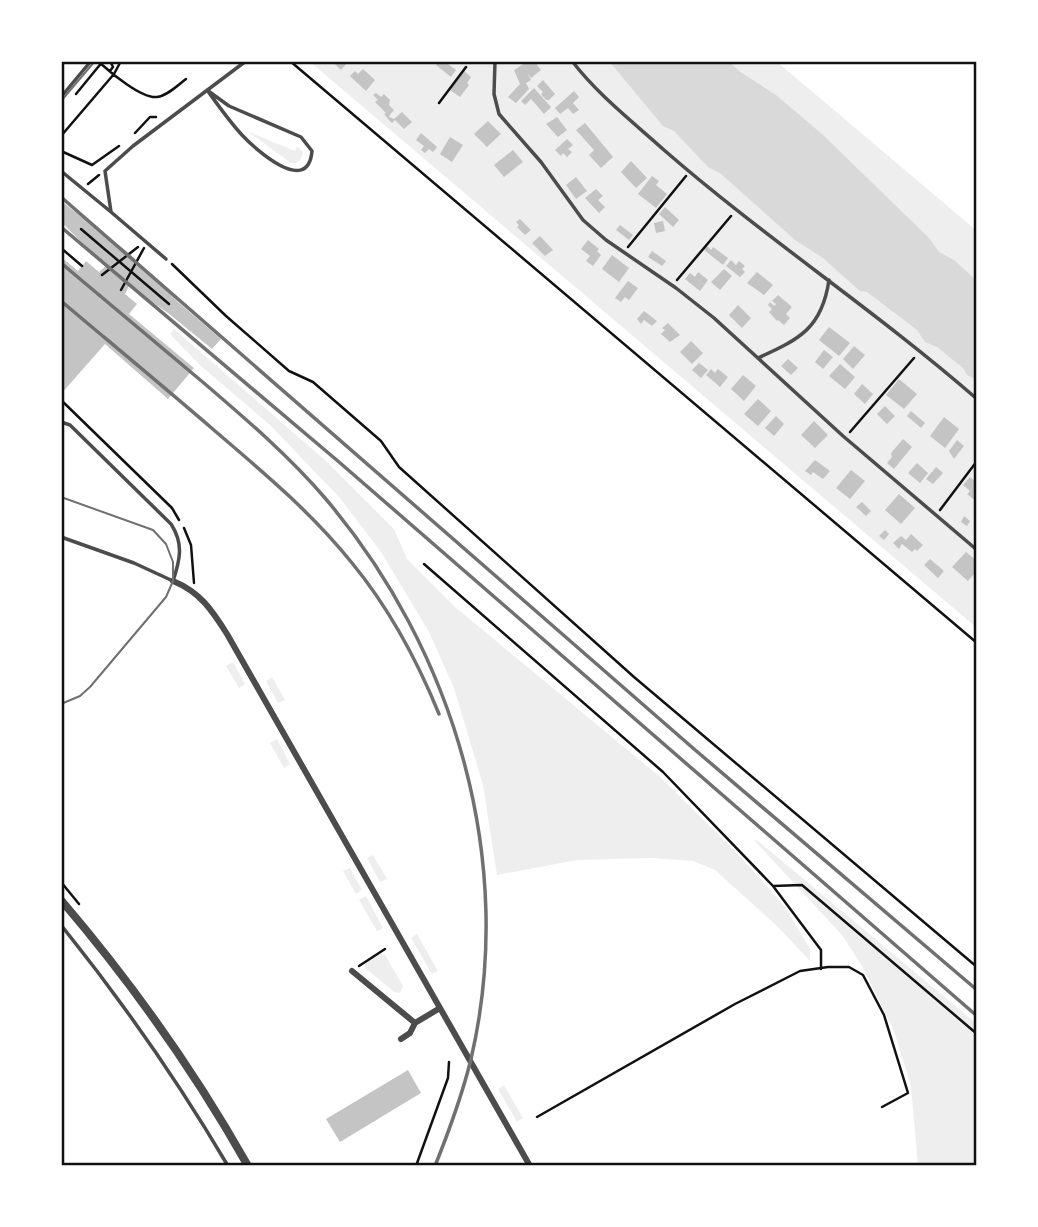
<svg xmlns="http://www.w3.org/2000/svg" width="1038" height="1227" viewBox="0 0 1038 1227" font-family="'Noto Sans',sans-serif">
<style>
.green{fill:#eee}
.water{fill:#d9d9d9}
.building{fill:#c4c4c4}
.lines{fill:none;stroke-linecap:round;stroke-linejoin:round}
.path{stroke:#111;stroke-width:2.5}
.service{stroke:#4c4c4c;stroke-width:3.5}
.minor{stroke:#4c4c4c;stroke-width:6}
.tertiary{stroke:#4c4c4c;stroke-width:8}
.tram{stroke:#707070;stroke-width:2}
.rail{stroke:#707070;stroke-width:3.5}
.neatline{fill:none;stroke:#111;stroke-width:2.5}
</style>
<rect width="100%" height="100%" fill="#fff"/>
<path class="green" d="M309,61h467l201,170v397z
M247,131l48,20 2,-5 6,6 -2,7 -5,4h-5z
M174,329l152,132 68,68 13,30 48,48 204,169 81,80 45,51 25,42v12l-32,-34 -63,-57 -22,-9 -42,-3 -74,2 -80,15 -14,-90 -29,-97 -25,-56 -48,-80 -41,-54 -70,-73 -69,-59 -31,-32z
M233,662l12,22 -6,4 -13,-22z
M272,677l13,23 -7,3 -12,-22z
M277,739l13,25 -6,4 -14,-25z
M754,840l4,1 219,183v142h-59l-7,-80 -17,-55 -32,-65 -20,-31z
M373,855l14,24 -7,3 -13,-24z
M350,868l12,22 -6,4 -13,-23z
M366,896l17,32 -6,3 -18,-31z
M417,934l21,37 -6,3 -21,-36z
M381,954l4,1 18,31 -3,7 -6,-1 -30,-25 2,-5z
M504,1085l19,33 -6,4 -19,-33z"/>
<path class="water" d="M609,61h120l10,10 37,24 46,39 107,104 10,14 15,8 23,21v99l-10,-5 -4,-7 -26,-21 -12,-5 -8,-12 -50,-38 -7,-1 -37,-33 -28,-18 -75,-67 -12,-6 -34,-36 -11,-5z"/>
<path class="building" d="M332,61h17l-8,9z
M439,61h10l-1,3 8,6 -5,7 -15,-12z
M528,61h6l7,9 -10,8 -4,-5 4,7 -5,3 3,6 -13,14 -8,-6 12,-13 -6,-14z
M363,69l12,11 -9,11 -16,-15 5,-5 3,3z
M464,71l7,6 -4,6 2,2 -9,12 -10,-7z
M543,80l12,14 -6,6h-3l-5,-6 2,-2 -6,-6z
M534,88l17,19 -7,7 -13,-15 -6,6 -4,-4z
M574,91l5,6 -6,6 6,7 -6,4 -5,-6 -8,6 -5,-6z
M376,93l5,4 3,-3 6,6 -1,5 5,5 -5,6 2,2 3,1 8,-7 10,10 -8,7 -9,-9 -3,3 -3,-3 -5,-6 2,-1 -11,-11 3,-2 -5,-5z
M557,117l10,13 -9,7 -12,-13z
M488,121l13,13 -14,13 -13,-13z
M585,123l28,34 -12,11 -12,-13 5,-5 -18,-20z
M421,133l16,14 -4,5 -4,-3 -4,4 -4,-3 3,-4 -8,-6z
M450,137l13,8 -11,17 -12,-8z
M567,139l6,6 -5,4 4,3 -5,5 -4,-4 -2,3 -6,-6z
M513,150l10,12 -19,15 -10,-12z
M631,161l16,17 -11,10 -15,-16z
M652,176l7,5 -3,4 11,9 -11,14 -18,-14z
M576,177l11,14 -11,8 -10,-14z
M596,189l7,7 -5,4 7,7 -6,6 -14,-15z
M61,201l68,52 49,49 43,37 -9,10 -44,-36 -39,-27 -4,8 12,10 -8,10 65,54 -26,31 -63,-55 -44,50v-137l17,14 8,-10 13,11 7,-6 -45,-44z
M665,207l14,13 -6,7 -14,-13z
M520,219l11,11 -6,5 -8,-8 2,-2 -3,-3z
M663,221l2,10 -9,2 -2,-10z
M620,225l13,10 -4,5 -13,-10z
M540,236l13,14 -8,6 -13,-13z
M588,240l11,9 -2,2 4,4 -8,11 -7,-5 4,-5 -9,-7z
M707,246l4,4 2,-3 15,11 -5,7 -19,-15z
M652,251l14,10 -4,5 -14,-9z
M612,255l17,13 -10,14 -17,-13z
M731,260l5,5 3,-4 6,5 -3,3 3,3 -5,5 -14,-11z
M724,269l8,7 -12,14 -9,-8z
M698,272l10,8 -8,11 -15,-12 5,-6 5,4z
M757,272l16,13 -9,10 -17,-12z
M628,281l10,7 -9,12 -4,-3 -4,5 -6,-4z
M778,295l14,12 -6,7 4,4 -6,7 -6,-5 -1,1 -8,-9 3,-3 -4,-4 2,-3 4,4 2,-2 -4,-3z
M738,305l13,13 -9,10 -13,-13z
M644,311l13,10 -5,5 -8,-6 -3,4 -4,-5z
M668,323l12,12 -10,7 -9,-8 4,-4 -3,-2z
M829,327l21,16 -11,13 -20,-16z
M691,341l12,12 -11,11 -12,-12z
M854,346l11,9 -12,14 -10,-10z
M824,350l9,7 -10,12 -8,-7z
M788,359l10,9 -7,7 -10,-9z
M699,363l9,7 -7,8 -9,-8z
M840,364l15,13 -10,12 -16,-13z
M711,369l4,4 3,-4 10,8 -8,10 -14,-12z
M743,375l13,11 -12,15 -13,-12z
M899,379l18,15 -13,15 -18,-14z
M862,384l11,10 -8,10 -11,-10z
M758,399l13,12 -13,15 -14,-12z
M885,406l10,10 -8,8 -10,-10z
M911,411l14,12 -4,5 -14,-12z
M776,416l8,8 -10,12 -9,-8z
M944,417l15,12 -14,19 -15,-12z
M814,421l14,14 -13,13 -14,-13z
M903,439l9,8 -18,22 -7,-6 5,-6 -1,-4z
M957,440l7,6 -10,13 -5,-8z
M815,460l15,11 -7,8 -10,-7 -2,3 -6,-4z
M917,463l11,10 -8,10 -12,-10z
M936,467l7,6 -10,11 -7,-5z
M851,470l14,11 -15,18 -14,-11z
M970,477l7,6v19l-10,-8 3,-3 -7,-6z
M899,494l16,14 -14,16 -16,-14z
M862,502l9,9 -5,5 -10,-9z
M964,516l6,5 -3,5 -6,-4z
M885,530l4,4 -5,6 -5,-4z
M911,534l12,11 -6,6 -2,-2 -3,3 -10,-8 -3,5 -6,-6 8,-7 5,4z
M966,552l11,9v10l-9,10 -16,-14z
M930,559l14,12 -6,7 -14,-13z
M408,1070l13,23 -81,49 -14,-23z"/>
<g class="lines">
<path class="path" d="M290,61l687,582
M100,63c11,10 42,36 57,34 10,-1 21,-12 29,-18
M110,71l3,-4 -3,-6
M76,94l27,-33
M439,103l27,-36
M135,133l15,-16h6
M61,136l53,-62 7,-13
M61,151l31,14 27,-19
M88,184l11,-9
M81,229l88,75
M628,247l58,-71
M61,248l21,18
M172,264l54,52 63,55 24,11 68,59 18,26 235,210 343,290
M102,275l36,-28
M677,280l54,-64
M121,290l23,-42
M61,400l111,108 7,12
M850,432l64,-74
M940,510l37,-49
M184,528l7,17 3,38
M424,564l239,208 110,114 48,64v19
M61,882l18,22
M773,886l29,-1 175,149
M359,966l26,-17
M537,1117l198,-113 65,-33 28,-4h21l14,8 21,40 24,78 -26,14
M416,1166l32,-88 1,-16"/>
<path class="service" d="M495,61l-1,33 5,20 42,48 42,58 23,20 70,48 38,30 129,118 134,114
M572,61c26,34 61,61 92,89 101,88 212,161 313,249
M207,90l22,16 72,31 11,14c-4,46 -57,-2 -70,-16 -13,-14 -24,-30 -35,-45z
M61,97l30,-36
M61,171l50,41 -6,-41 28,-25 113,-85
M111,212l55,47
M758,358c42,-19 64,-30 71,-78
M61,422l9,3 101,99c13,20 9,36 2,57l-39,-18 -73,-26
M61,925c61,76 117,156 167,241"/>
<path class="minor" d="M173,581c27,11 39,29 54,53l303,532
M352,971l63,52
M401,1039l9,-6 5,-10 25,-15"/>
<path class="tertiary" d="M61,900c70,82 134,172 187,266"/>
<path class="tram" d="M61,101l34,-40
M61,497l92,33 13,14 7,18v19l-7,16 -76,90 -10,9 -19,8"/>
<path class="rail" d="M61,197l633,552 283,241
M61,227l278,235 638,554
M61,263c48,40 96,81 144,121 42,36 84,72 120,114 130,153 192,364 146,561 -9,37 -22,72 -36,107
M61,301c51,43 103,86 154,130 48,41 97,82 137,132 37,45 65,97 87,151"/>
</g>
<rect width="1038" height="1227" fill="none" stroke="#ffffff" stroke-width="126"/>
<rect x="63" y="63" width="912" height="1101" class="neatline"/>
</svg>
